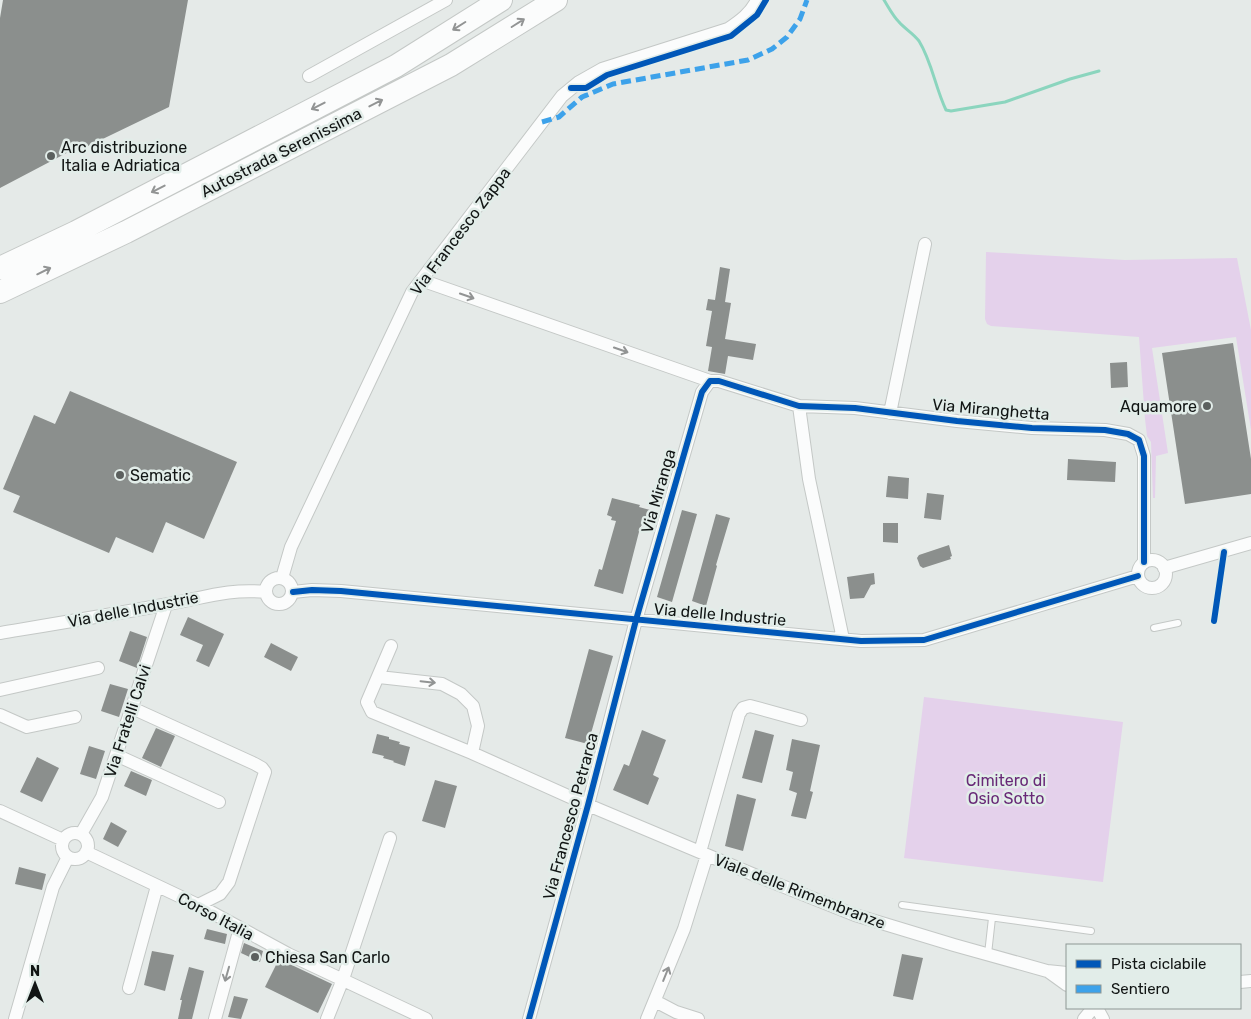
<svg xmlns="http://www.w3.org/2000/svg" width="1251" height="1019" viewBox="0 0 1251 1019" font-family="Rubik,sans-serif">
<style>
.green{fill:#e4d1eb}
.lines{fill:none;stroke-linecap:round;stroke-linejoin:round}
.stream{stroke:#8bd5be;stroke-width:3}
.building{fill:#8b8f8d}
.service-casing{stroke:#c4c8c6;stroke-width:8}
.minor-casing{stroke:#c4c8c6;stroke-width:14}
.motorway-casing{stroke:#c4c8c6;stroke-width:24}
.service{stroke:#fbfcfc;stroke-width:6}
.minor{stroke:#fbfcfc;stroke-width:12}
.motorway{stroke:#fbfcfc;stroke-width:22}
.quiet{stroke:#3da2ea;stroke-width:5;stroke-dasharray:10 5;stroke-linecap:butt}
.cycleway-casing{stroke:#e2ede9;stroke-width:9}
.cycleway{stroke:#0057b8;stroke-width:6}
.oneway{stroke:#929494}
.poi-dot{fill:#5b605e;stroke:#e2ede9;stroke-width:2}
.labels{text-anchor:middle;stroke-width:5;stroke-linejoin:round;paint-order:stroke}
.poi-label{font-size:16px;fill:#111514;stroke:#e2ede9;text-anchor:start}
.street-label{font-size:16px;fill:#111514;stroke:#e2ede9}
.park-label{font-size:16px;fill:#682977;stroke:#e2ede9}
</style>
<rect width="100%" height="100%" fill="#e5eae8"/>
<path class="green" d="M986,252l139,8 112,-2 14,72v100l-15,-93 -84,11 16,105 -12,3 -1,42h-2l-2,-56 -4,-6 -2,-17 -6,-82 -148,-11 -4,-2 -2,-5z
M924,697l199,25 -20,160 -199,-24z"/>
<g class="lines">
<path class="stream" d="M884,0c5,8 9,16 15,22 6,7 14,11 20,19 13,21 16,46 27,69l5,1 54,-9 65,-23 29,-8"/>
</g>
<path class="building" d="M3,0h185l-19,107 -85,41 -6,-1 -78,41v-170z
M720,267l10,2 -5,33 6,1 -6,36 31,5 -3,16 -25,-4 -3,18 -17,-3 4,-24 -6,-1 6,-35 -6,-1 2,-11 7,1z
M1233,343l18,116v35l-66,10 -23,-151z
M1127,362l1,25 -17,1 -1,-25z
M70,391l167,71 -33,77 -38,-17 -13,31 -37,-16 -7,16 -96,-41 7,-16 -17,-7 31,-74 21,9z
M1068,459l48,3 -1,20 -48,-2z
M888,476l21,2 -1,21 -22,-2z
M927,493l17,2 -3,25 -17,-2z
M612,498l28,7 -1,2 11,3 -5,14 -2,-1 -3,5 -17,66 -29,-8 5,-17 3,1 14,-49 -5,-1 1,-3 -5,-2z
M682,510l15,4 -25,88 -15,-5z
M716,514l14,4 -14,47 1,1 -11,40 -14,-5z
M883,523h15v20l-15,-1z
M949,545l3,11 -2,1 1,2 -28,9 -3,-2 -3,-8 2,-3z
M874,573l1,11 -4,1 -7,13 -14,1 -3,-22z
M188,617l36,17 -15,33 -13,-6 7,-16 -23,-10z
M130,631l17,6 -10,31 -18,-7z
M271,643l27,14 -7,14 -27,-14z
M589,649l24,7 -25,88 -23,-6z
M110,684l18,5 -9,28 -18,-6z
M156,728l19,8 -14,31 -19,-9z
M642,730l24,10 -13,35 6,3 -11,27 -35,-15 11,-26 5,2z
M755,730l19,5 -12,48 -20,-5z
M377,734l12,3v2l11,3 -1,2 11,3 -5,19 -12,-4 1,-1 -11,-3 1,-2 -12,-3z
M792,739l28,6 -10,46 3,1 -7,27 -15,-3 6,-23 -8,-3 4,-18 -7,-2z
M89,746l16,5 -9,28 -16,-5z
M37,757l22,11 -17,34 -22,-10z
M131,771l21,9 -6,16 -22,-10z
M435,780l22,6 -12,42 -23,-7z
M737,794l19,5 -13,52 -18,-5z
M111,822l16,9 -9,16 -15,-8z
M19,867l27,7 -4,16 -27,-6z
M207,929l20,5 -2,10 -21,-5z
M244,943l19,8 -3,11 -19,-9z
M152,951l22,4 -9,36 -21,-6z
M902,954l21,4 -10,42 -20,-4z
M279,959l53,25 -14,29 -53,-26z
M189,967l15,4 -12,48h-14l4,-19h-2z
M234,996l14,3 -7,20 -13,-2z"/>
<g class="lines">
<g class="service-casing">
<path id="service" d="M1154,628l24,-5
M902,905l189,26
M988,954l4,-36"/>
</g>
<g class="minor-casing">
<path id="minor" d="M309,76l137,-76
M421,280l289,101
M799,406l10,73 34,160
M890,413l35,-169
M1138 574a14 14 0 1 1 28 0a14 14 0 1 1-28 0Z
M1164,568l87,-25
M266 591a13 13 0 1 1 26 0a13 13 0 1 1-26 0Z
M282,578l9,-31 121,-255 150,-196 17,-14 23,-13 126,-40c12,-8 23,-16 29,-29
M293,592l19,-2 29,1 520,50 63,-1 214,-64
M0,633c54,-9 109,-18 163,-28 38,-6 63,-17 103,-13
M391,646l-24,56 5,10 100,41 116,52 169,71 98,39 99,30 93,26 20,2
M379,677l63,7 19,10 12,12 5,20 -6,27
M0,690l98,-22
M132,708l123,56 7,4 3,4 -36,110 -9,12 -22,11
M0,715l27,12 48,-10
M116,755l103,47
M0,811l63,29
M62 846a13 13 0 1 1 26 0a13 13 0 1 1-26 0Z
M81,834l21,-37 64,-192
M86,852l112,53 90,49 138,65
M700,852l39,-138 4,-6 7,-2 51,14
M1049,972l18,13
M1240,982l11,-1
M129,988l28,-102
M655,1001l21,11 22,7
M1097,1008l6,11
M15,1019l38,-132 15,-30
M215,1019l25,-91
M327,1019l16,-40 47,-141
M529,1019l59,-214 48,-185 66,-228 8,-11h9l80,25 56,2 102,13 75,7 73,2 23,4 11,6 5,16v106
M647,1019l37,-90 23,-74
M1084,1019l9,-11"/>
</g>
<g class="motorway-casing">
<path id="motorway" d="M0,268l76,-36 320,-166 105,-66
M0,292l126,-60 325,-167 105,-65"/>
</g>
<use href="#service" class="service"/>
<use href="#minor" class="minor"/>
<use href="#motorway" class="motorway"/>
<path class="quiet" d="M542,122l17,-5 23,-20 31,-13 135,-24 24,-11 15,-12 13,-18 7,-19"/>
<g class="cycleway-casing">
<path id="cycleway" d="M571,88h15l21,-13 124,-39 26,-21 9,-15
M293,592l19,-2 29,1 520,50 63,-1 214,-64
M1214,621l10,-69
M529,1019l59,-214 48,-185 66,-228 8,-11h9l80,25 56,2 102,13 75,7 73,2 23,4 11,6 5,16v106"/>
</g>
<use href="#cycleway" class="cycleway"/>
</g>
<defs><path id="oneway-shaft" d="M-6 0H5M1.5-3L5.5 0L1.5 3" fill="none" stroke-width="1.6" stroke-linecap="round" stroke-linejoin="round" transform="scale(1.25)"/></defs>
<g class="oneway">
<use href="#oneway-shaft" transform="translate(518 23) rotate(-32)"/>
<use href="#oneway-shaft" transform="translate(459 26) rotate(148)"/>
<use href="#oneway-shaft" transform="translate(376 103) rotate(-27)"/>
<use href="#oneway-shaft" transform="translate(318 106) rotate(153)"/>
<use href="#oneway-shaft" transform="translate(158 189) rotate(153)"/>
<use href="#oneway-shaft" transform="translate(44 271) rotate(-26)"/>
<use href="#oneway-shaft" transform="translate(467 296) rotate(19)"/>
<use href="#oneway-shaft" transform="translate(621 350) rotate(19)"/>
<use href="#oneway-shaft" transform="translate(428 682) rotate(6)"/>
<use href="#oneway-shaft" transform="translate(227 974) rotate(106)"/>
<use href="#oneway-shaft" transform="translate(666 974) rotate(-68)"/>
</g>
<g class="poi-dot">
<circle cx="51" cy="156" r="5"/>
<circle cx="1207" cy="406" r="5"/>
<circle cx="120" cy="475" r="5"/>
<circle cx="255" cy="957" r="5"/>
</g>
<g class="labels">
<g class="poi-label">
<text x="61" y="153">Arc distribuzione<tspan x="61" dy="18">Italia e Adriatica</tspan></text>
<text x="1197" y="412" text-anchor="end">Aquamore</text>
<text x="130" y="481">Sematic</text>
<text x="265" y="963">Chiesa San Carlo</text>
</g>
<g class="street-label">
<text transform="translate(281 152) rotate(-27)" y="6">Autostrada Serenissima</text>
<text transform="translate(460 231) rotate(-53)" y="6">Via Francesco Zappa</text>
<text transform="translate(991 409) rotate(5)" y="6">Via Miranghetta</text>
<text transform="translate(658 491) rotate(-74)" y="6">Via Miranga</text>
<text transform="translate(133 609) rotate(-11)" y="6">Via delle Industrie</text>
<text transform="translate(720 614) rotate(5)" y="6">Via delle Industrie</text>
<text transform="translate(127 721) rotate(-72)" y="6">Via Fratelli Calvi</text>
<text transform="translate(570 816) rotate(-75)" y="6">Via Francesco Petrarca</text>
<text transform="translate(800 891) rotate(21)" y="6">Viale delle Rimembranze</text>
<text transform="translate(216 916) rotate(28)" y="6">Corso Italia</text>
</g>
<g class="park-label">
<text x="1006" y="786">Cimitero di<tspan x="1006" dy="18">Osio Sotto</tspan></text>
</g>
</g>
<rect x="1066" y="944" width="175" height="65" fill="#e2ede9" stroke="#8e9794"/>
<rect x="1076" y="960" width="25" height="8" fill="#0057b8" stroke="#8e9794"/>
<text x="1111" y="969" font-size="15" fill="#111514">Pista ciclabile</text>
<rect x="1076" y="985" width="25" height="8" fill="#3da2ea" stroke="#8e9794"/>
<text x="1111" y="994" font-size="15" fill="#111514">Sentiero</text>
<g transform="translate(35 984)" stroke="#e2ede9" stroke-width="4" paint-order="stroke">
<path d="M0-4L9 19L0 12L-9 19Z" fill="#111514"/>
<text y="-8" font-size="14" font-weight="bold" text-anchor="middle" fill="#111514">N</text>
</g>
</svg>
